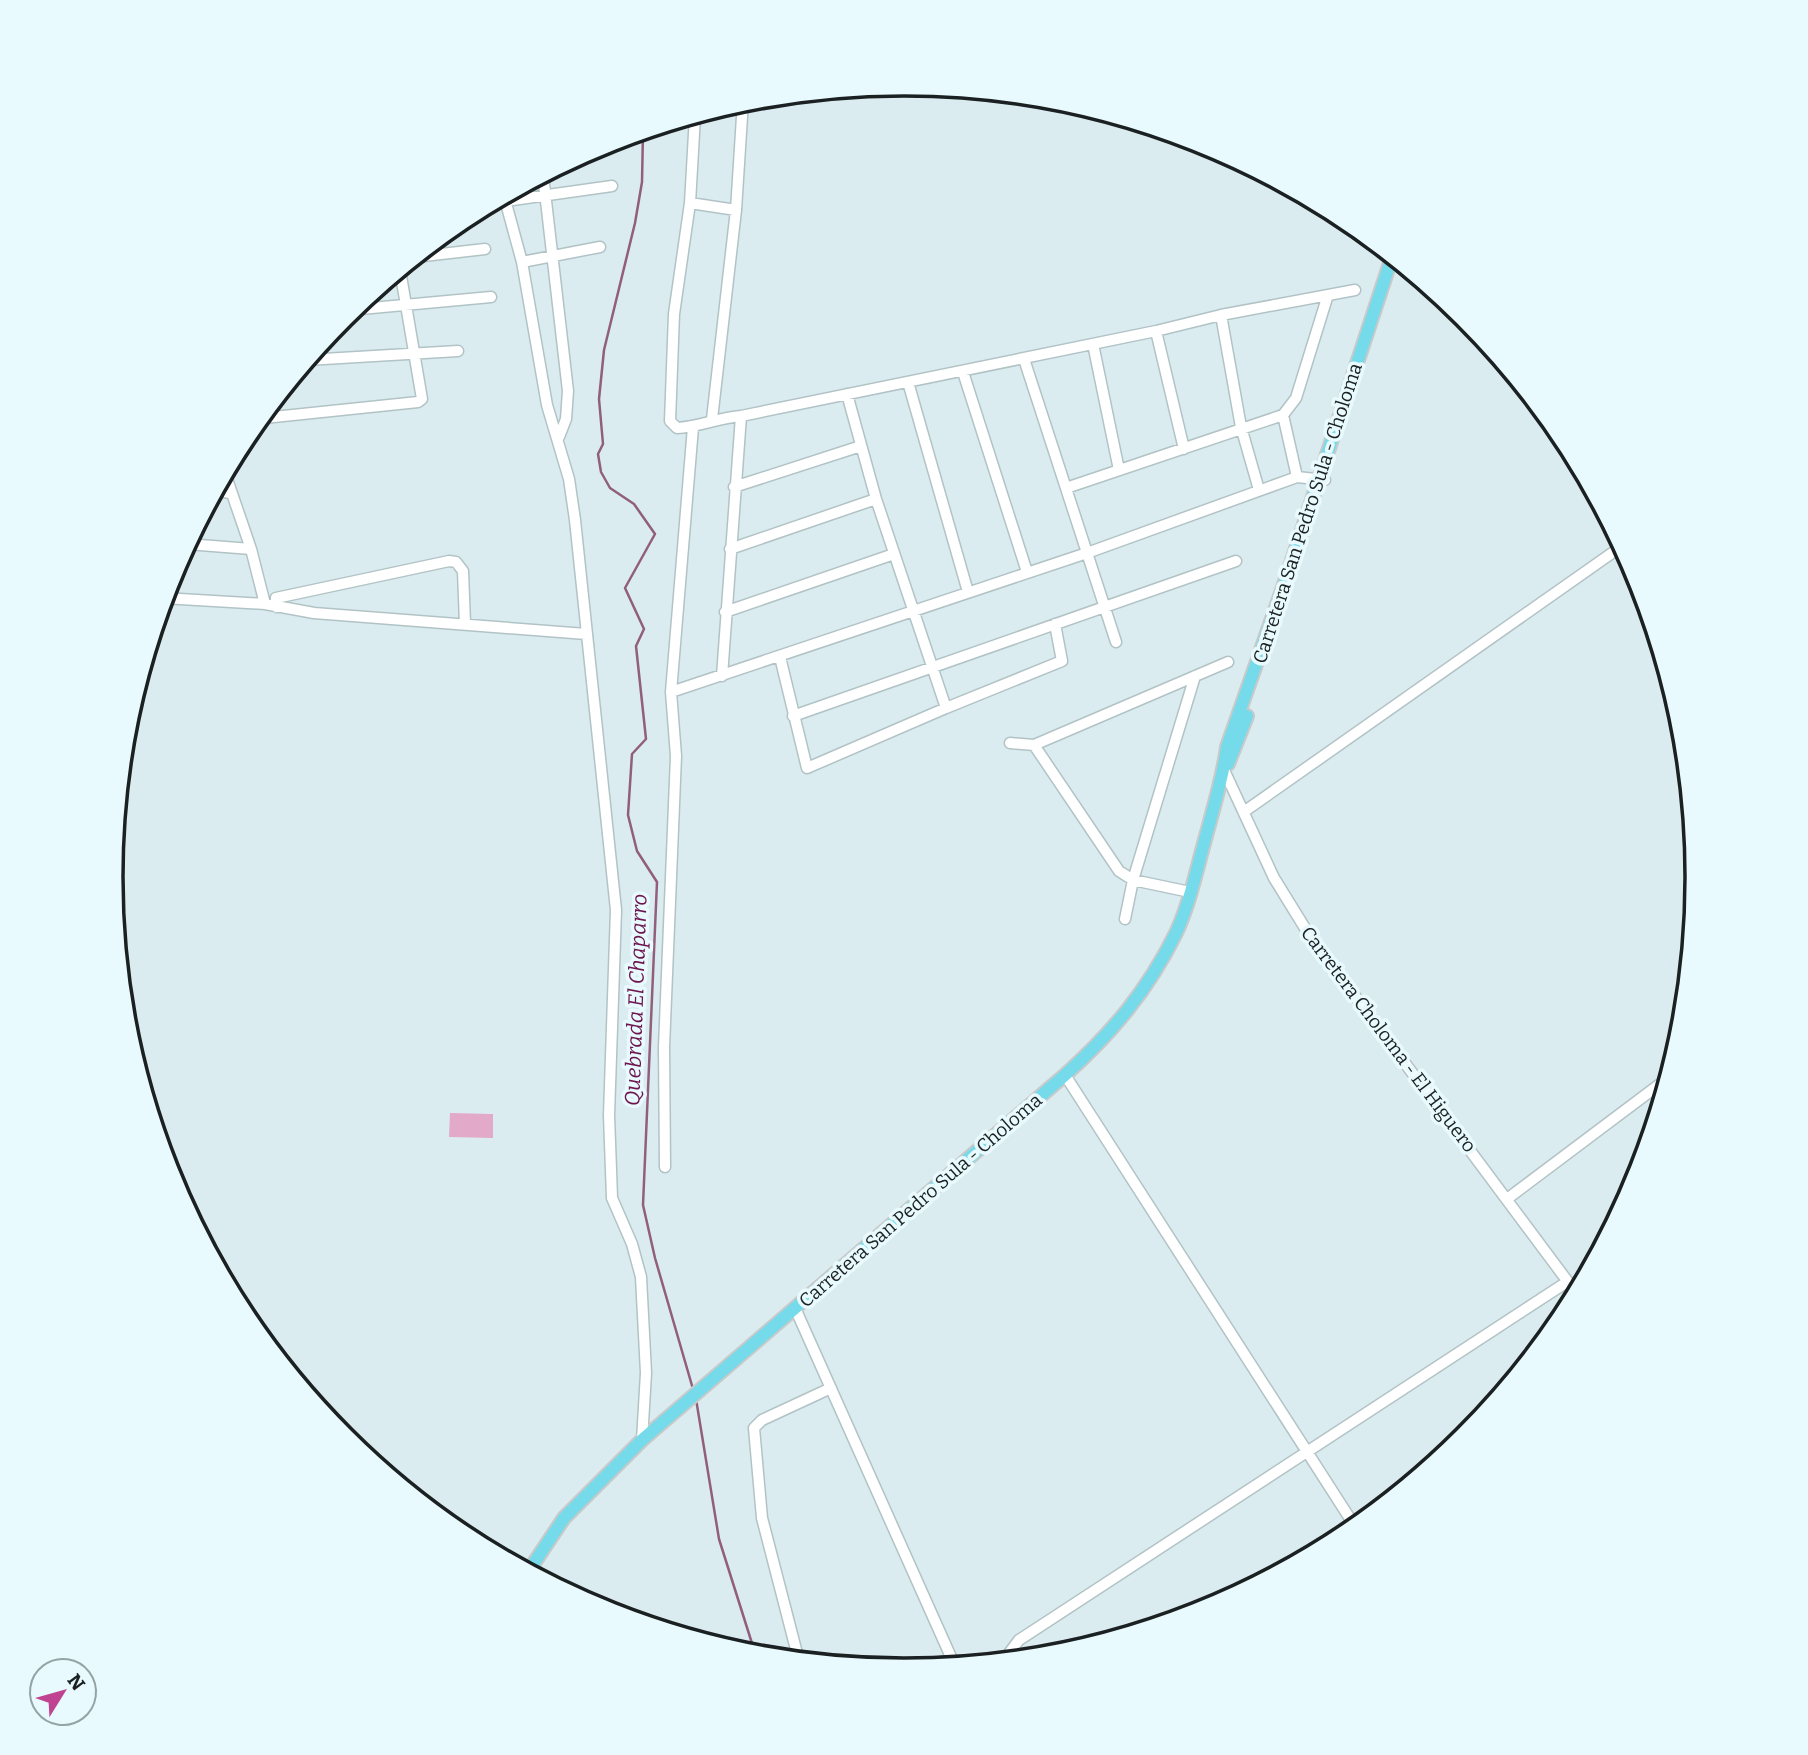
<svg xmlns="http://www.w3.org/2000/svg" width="1808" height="1755" viewBox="0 0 1808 1755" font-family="Bitter,serif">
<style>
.park{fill:#e2aac8}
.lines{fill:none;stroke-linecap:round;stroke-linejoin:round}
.stream{stroke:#915f7c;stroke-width:2.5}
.minor-casing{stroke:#b2c3c6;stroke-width:13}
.major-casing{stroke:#c8caca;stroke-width:16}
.minor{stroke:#fff;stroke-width:10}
.major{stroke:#75dae9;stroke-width:12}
.labels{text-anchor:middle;stroke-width:7;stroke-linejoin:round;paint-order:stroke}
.street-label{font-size:19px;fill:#1b2122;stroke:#e8fafd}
.water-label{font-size:21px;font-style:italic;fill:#6d154f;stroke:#e8fafd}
.rim{fill:none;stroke:#1b2122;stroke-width:3.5}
</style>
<rect width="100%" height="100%" fill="#dbecf0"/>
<path class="park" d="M450,1113l43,1v24l-44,-1z"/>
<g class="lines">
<path class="stream" d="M643,132l-1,50 -7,41 -31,127 -5,49 4,45 -5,10 3,18 9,16 24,16 21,30 -30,54 19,41 -8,17 10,93 -14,15 -4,61 9,36 20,31 -14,323 12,53 38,131
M696,1399l23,140 37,117"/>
<g class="minor-casing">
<path id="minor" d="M695,116l-5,87 -16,111 -4,107 7,7c22,-1 40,-10 64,-12l415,-85 65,-16 134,-25
M543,175l25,216 -2,28 -7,18
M504,196l18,66 25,143 22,74 6,41 41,390 -7,205 3,83 20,46 9,33 5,96 -4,67
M505,201l107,-15
M690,203l46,7
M415,257l70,-8
M522,262l78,-15
M350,310l141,-13
M1221,315l20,112 18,63
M1156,331l28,118
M1093,344l26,126
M1024,359l92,283
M307,360l151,-9
M963,372l64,200
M908,382l60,210
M847,394l29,105 70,209 116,-47 -7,-37
M263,414l1,4 154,-16 4,-3 -22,-129
M712,419l24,-209 7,-109
M1297,477l-14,-62 13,-17 31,-100
M734,487l127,-41
M1066,488l217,-73
M215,491l16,2
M187,544l64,5
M730,549l146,-50
M163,598l102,6 -14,-55 -26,-76
M265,604l49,9 272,21
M276,607v-9l173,-37 7,1 7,9 2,53
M725,612l169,-58
M780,657l27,111 139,-60
M722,676l19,-260
M671,692l416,-139 210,-76 28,3
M793,716l443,-155
M1010,743l24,2 194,-83
M1034,745l85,126 14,9 57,12
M1224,770l50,108 34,55 269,361
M1245,811l377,-265
M1125,919l8,-39 62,-204
M1065,1075l291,453
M665,1167l-1,-120 12,-291 -5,-64 22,-265
M1507,1199l161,-121
M795,1308l160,358
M799,1661l-37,-143 -8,-90 8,-8 69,-32
M1010,1661v-9l9,-12 548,-358
M927,1669l24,-11"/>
</g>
<g class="major-casing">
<path id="major" d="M1228,764l19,-48
M528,1572l36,-54 78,-78 423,-365c47,-42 83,-85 111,-142 14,-30 21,-65 30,-97 8,-30 17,-59 21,-89l59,-168 106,-322"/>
</g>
<use href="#minor" class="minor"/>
<use href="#major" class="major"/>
</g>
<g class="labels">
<g class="street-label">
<text transform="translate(1307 513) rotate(-72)" y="7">Carretera San Pedro Sula - Choloma</text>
<text transform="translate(1389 1039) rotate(53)" y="7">Carretera Choloma - El Higuero</text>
<text transform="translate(920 1200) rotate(-41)" y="7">Carretera San Pedro Sula - Choloma</text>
</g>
<g class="water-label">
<text transform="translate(636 1000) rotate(-88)" y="7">Quebrada El Chaparro</text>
</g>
</g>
<path d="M0 0H1808V1755H0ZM123 877a781 781 0 1 1 1562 0a781 781 0 1 1-1562 0Z" fill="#e8fafd" fill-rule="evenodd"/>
<path class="rim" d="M123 877a781 781 0 1 1 1562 0a781 781 0 1 1-1562 0Z"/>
<g transform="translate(63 1692) rotate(53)"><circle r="33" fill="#e8fafd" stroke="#96a3a5" stroke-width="2"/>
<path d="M0-5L12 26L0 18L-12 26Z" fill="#c04391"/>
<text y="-10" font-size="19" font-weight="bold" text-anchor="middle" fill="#1b2122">N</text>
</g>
</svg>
